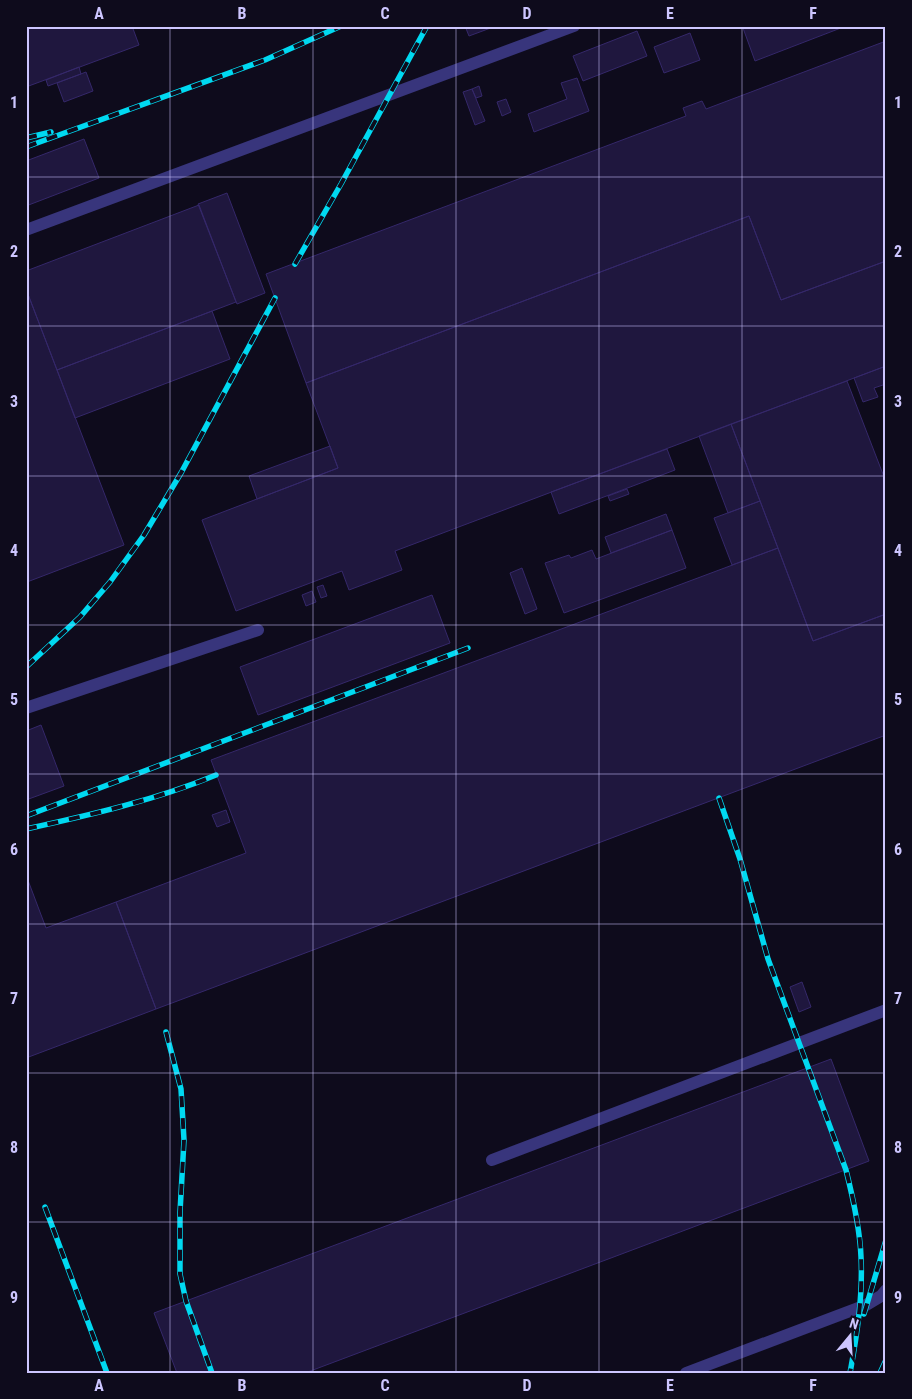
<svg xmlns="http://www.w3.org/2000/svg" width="912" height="1399" viewBox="0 0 912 1399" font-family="'Roboto Condensed',sans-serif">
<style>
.building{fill:#1f173e;stroke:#35286a}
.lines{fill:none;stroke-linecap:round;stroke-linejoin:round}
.minor{stroke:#38357c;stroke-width:12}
.rail-casing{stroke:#00d9f1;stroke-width:5.5}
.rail{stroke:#0e0b1c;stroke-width:4;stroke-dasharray:11;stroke-linecap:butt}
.grid{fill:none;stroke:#cdc6ff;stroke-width:1;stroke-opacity:0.55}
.neatline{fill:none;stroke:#cdc6ff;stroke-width:2}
.grid-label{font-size:16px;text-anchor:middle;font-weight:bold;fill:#cdc6ff}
</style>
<rect width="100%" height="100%" fill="#0e0b1c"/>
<path class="building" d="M26,26h106l7,19 -113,42z
M465,26h31l-27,10z
M748,26h98l-91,35 -12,-33z
M637,31l10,25 -64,25 -10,-25z
M690,33l10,27 -36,13 -10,-26z
M886,41v220l-105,39 -32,-84 -443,167 -40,-109 420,-158 -3,-8 19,-7 4,8z
M79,67l2,7 -33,12 -2,-6z
M86,72l7,19 -29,11 -7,-19z
M577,78l12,33 -55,21 -6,-18 39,-15 -6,-16z
M479,86l3,10 -6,2 -4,-9z
M472,89l13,32 -10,4 -12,-33z
M506,99l5,13 -9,4 -5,-14z
M84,139l15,39 -73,28v-45z
M227,193l38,100 -28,11 -39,-100z
M199,205l37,97 -179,68 -31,-81v-18z
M749,216l32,84 105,-39v105l-491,185 7,19 -53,20 -7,-19 -106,40 -34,-91 136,-52 -32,-85z
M26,289l98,256 -97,37 -1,-3z
M212,311l18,48 -155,59 -18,-48z
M886,366v18l-12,4 4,9 -15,5 -9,-24z
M847,381l39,101v132l-73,27 -82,-217z
M731,424l29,77 -32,12 -29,-77z
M330,446l8,22 -81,31 -8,-23z
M667,449l8,21 -116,44 -8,-22z
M627,489l2,5 -19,7 -2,-5z
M760,501l18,47 -46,17 -18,-47z
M666,514l6,16 -61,23 -6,-16z
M672,530l14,38 -122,45 -19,-50 24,-8 2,3 21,-8 4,9z
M778,548l35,93 73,-27v121l-730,274 -40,-107 130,-49 -35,-93z
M522,568l15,41 -12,5 -15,-41z
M323,585l4,11 -6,2 -4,-11z
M312,591l4,11 -10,4 -4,-11z
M432,595l18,48 -192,72 -18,-48z
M41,725l23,61 -38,14v-69z
M226,810l4,12 -13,5 -5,-12z
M26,875l20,53 70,-26 40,107 -130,49z
M802,982l9,25 -12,5 -9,-25z
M831,1059l38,102 -564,212h-128l-23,-60z"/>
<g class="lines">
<path class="minor" d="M26,230l548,-204
M26,708l232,-78
M492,1160l394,-150
M686,1373l180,-68 15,-9 5,-6"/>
<g class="rail-casing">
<path id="rail" d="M26,138l25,-6
M26,147l239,-87 76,-34
M295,264l46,-80 86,-158
M26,667l54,-50 30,-35 34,-47 37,-62 94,-175
M719,798l21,61 28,100 78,211c7,28 14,58 15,87 2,39 -4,78 -11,116
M26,816l442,-168
M26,829c64,-14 130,-29 190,-54
M166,1032l15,57 3,51 -4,72v62l6,27 26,72
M45,1207l62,166
M864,1314l22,-74
M880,1373l6,-13"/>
</g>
<use href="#rail" class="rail"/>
</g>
<path class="grid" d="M170,26v1347M313,26v1347M456,26v1347M599,26v1347M742,26v1347M26,177h860M26,326h860M26,476h860M26,625h860M26,774h860M26,924h860M26,1073h860M26,1222h860"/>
<rect width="912" height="1399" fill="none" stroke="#0e0b1c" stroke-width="55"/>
<g transform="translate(850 1336) rotate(18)" stroke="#0e0b1c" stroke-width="4" paint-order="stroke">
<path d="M0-4L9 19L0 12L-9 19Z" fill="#cdc6ff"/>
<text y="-8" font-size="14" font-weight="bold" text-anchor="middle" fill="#cdc6ff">N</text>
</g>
<rect x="28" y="28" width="856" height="1344" class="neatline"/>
<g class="grid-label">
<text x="99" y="19">A</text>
<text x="242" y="19">B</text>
<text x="385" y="19">C</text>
<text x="527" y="19">D</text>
<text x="670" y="19">E</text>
<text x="813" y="19">F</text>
<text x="14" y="108">1</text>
<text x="898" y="108">1</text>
<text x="14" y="257">2</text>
<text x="898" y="257">2</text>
<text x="14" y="407">3</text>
<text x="898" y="407">3</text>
<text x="14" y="556">4</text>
<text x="898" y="556">4</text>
<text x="14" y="705">5</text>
<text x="898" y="705">5</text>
<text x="14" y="855">6</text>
<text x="898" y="855">6</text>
<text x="14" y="1004">7</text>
<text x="898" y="1004">7</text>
<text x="14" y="1153">8</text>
<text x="898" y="1153">8</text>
<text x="14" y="1303">9</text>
<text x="898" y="1303">9</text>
<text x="99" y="1391">A</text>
<text x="242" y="1391">B</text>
<text x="385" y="1391">C</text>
<text x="527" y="1391">D</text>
<text x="670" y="1391">E</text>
<text x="813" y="1391">F</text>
</g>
</svg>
